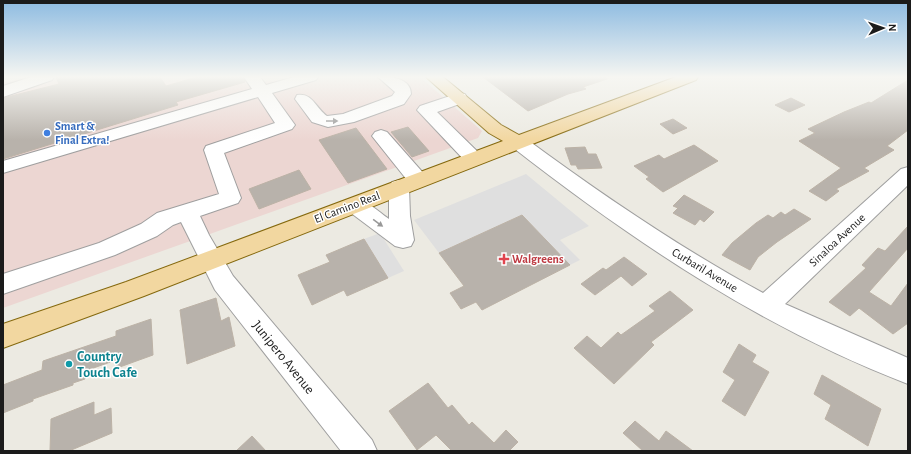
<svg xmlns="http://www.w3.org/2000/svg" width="911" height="454" viewBox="0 0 911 454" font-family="'Alegreya Sans',sans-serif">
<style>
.commercial{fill:#ecd6d2}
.parking{fill:#dfdfdf}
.building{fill:#b8b2ab;stroke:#bcb2a6}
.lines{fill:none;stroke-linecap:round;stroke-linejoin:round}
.minor-casing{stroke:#9f9f9f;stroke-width:2}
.major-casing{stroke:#85690e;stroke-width:2}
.minor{fill:#fff;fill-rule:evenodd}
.major{fill:#f2d7a0;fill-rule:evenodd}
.oneway{fill:#989898}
.shop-dot{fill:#3f7fe0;stroke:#fff;stroke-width:1.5}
.health-dot{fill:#e0444e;stroke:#fff;stroke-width:1.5}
.culture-dot{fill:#0f9aa8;stroke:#fff;stroke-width:1.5}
.labels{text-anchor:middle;stroke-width:3;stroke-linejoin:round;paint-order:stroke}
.shop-label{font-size:12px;font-weight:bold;fill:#366cbe;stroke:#fff;text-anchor:start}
.street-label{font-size:12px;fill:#1b1b1b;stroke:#fff}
.health-label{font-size:12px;font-weight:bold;fill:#be3a42;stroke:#fff;text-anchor:start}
.near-culture-label{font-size:14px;font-weight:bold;fill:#0d838f;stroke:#fff;text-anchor:start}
.near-street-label{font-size:14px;fill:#1b1b1b;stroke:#fff}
</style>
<rect width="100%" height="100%" fill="#eceae2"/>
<path class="commercial" d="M28,77h230l5,4 22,-1 12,-3h123l62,54 -4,7 -475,170v-225z"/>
<path class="parking" d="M526,174l63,52 -29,14 20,20 -10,5 -48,-50 -83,38 -25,-33z
M380,233l24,38 -16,7 -24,-39z"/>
<path class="building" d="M56,77h104l6,9 31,-9h46l2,5 -69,20 2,3 -175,54v-61l56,-14z
M483,77h124v2l-24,8 3,2 -18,5 -40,17z
M908,80v50l-21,16 7,4 -30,18 5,3 -33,18 3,2 -13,10 -17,-10 32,-23 -42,-27 16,-8 -7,-4 36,-17 25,-10 2,1z
M791,98l14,7 -16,7 -14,-7z
M673,119l14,9 -14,6 -13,-10z
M408,127l21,24 -17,6 -21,-25z
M356,128l31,41 -39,14 -29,-43z
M694,145l24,16 -55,31 -17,-13 3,-2 -15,-11 25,-11 5,4z
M585,147l3,7h8l6,14 -24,1 -2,-4h-5l-6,-17z
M299,170l12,19 -52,20 -10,-20z
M684,195l30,17 -10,10 -4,-3 -5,6 -22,-12 5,-5 -5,-2z
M794,209l17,10 -34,23 -19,15 -8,13 -28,-15 10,-12 24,-20 12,-8 5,3 8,-6 4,3z
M522,215l48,50 -88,45 -6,-8 -15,7 -11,-16 14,-7 -25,-33z
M908,226v22l-39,44 22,14 17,-23v40l-15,11 -34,-26 -9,8 -21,-14 37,-34 -4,-3 16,-17 7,3z
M364,239l24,39 -41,18 -3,-6 -32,15 -14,-30 32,-13 -4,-7z
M624,257l23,17 -15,12 -11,-10 -26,19 -14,-11 22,-16 3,2z
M670,291l23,19 -42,32 3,3 -40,39 -40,-36 13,-12 14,12 17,-16 3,3 34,-24 -6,-5z
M216,298l5,23 8,-4 6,29 -48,18 -7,-54z
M151,319l2,36 -36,13 -1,-8 -31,11v8l-12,4v2l-40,14v2l-30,12v-28l39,-15 1,-9 73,-25v-5z
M739,344l17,11 -4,7 17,10 -24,44 -23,-15 13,-21 -12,-8z
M822,375l59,34 -13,37 -43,-27 6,-14 -17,-11z
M428,383l20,25 4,-3 17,20 3,-3 22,21 12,-13 12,12 -9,9h-57l-16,-16 -19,15 -28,-39z
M94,402v13l17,-7 1,25 -43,18h-19l1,-32z
M635,421l24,20 7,-10 27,20h-50l-20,-18z
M252,436l14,15h-30z"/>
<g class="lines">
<g class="minor-casing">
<path id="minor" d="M31,77h23l-2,3 -49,17v-11z
M244,77h16l6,8 28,-8h24l-2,3 -44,13 23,32 -3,4 -68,24 17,45 -3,5 -38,13 9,19 24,41 139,164 5,11h-36l-126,-161 -34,-68 -8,3 -16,11 -42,19 -112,39v-20l96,-31 42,-19 16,-11 62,-19 -15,-44 2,-4 69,-23 -17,-26 -255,76v-12l249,-72z
M378,77c12,-1 33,1 33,17l-7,10 -50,18 -26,5 -16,-5 -17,-23 2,-4c15,-3 19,13 30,21l16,-2 49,-18 3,-4z
M459,93l6,1 2,4 -2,4 -28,10 44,43 3,4 -3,4 -7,2 -7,-2 -50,-53 3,-4z
M381,130l6,2 38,43 3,5 -3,5 -7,2 -7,-2 -39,-49 3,-4z
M518,136l7,2c76,56 155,110 238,155l138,-124 7,-2v18l-123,119 123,54v26c-146,-56 -274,-142 -397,-238l-2,-4 2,-4z
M399,180l7,2 3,5 1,29 4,24 -3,6 -8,2 -8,-2 -48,-36 -4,-5 4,-5c15,-5 29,10 42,19v-32l3,-5z"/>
</g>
<g class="major-casing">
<path id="major" d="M426,77h17l58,48 18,10 157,-58h22l-2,3 -552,216 -141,52v-24l123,-42 377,-141 -14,-8z"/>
</g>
<use href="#minor" class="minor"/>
<use href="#major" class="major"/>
</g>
<defs><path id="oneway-solid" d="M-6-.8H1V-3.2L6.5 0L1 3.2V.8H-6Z"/></defs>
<g class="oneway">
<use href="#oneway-solid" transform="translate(332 121)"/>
<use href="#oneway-solid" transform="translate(378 223) rotate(36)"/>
</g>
<linearGradient id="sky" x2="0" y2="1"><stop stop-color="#8dbbe1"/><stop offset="0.55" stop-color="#f6f6f2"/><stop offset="1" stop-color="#f6f6f2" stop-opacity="0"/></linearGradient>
<rect width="911" height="140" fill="url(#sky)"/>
<circle class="shop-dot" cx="47" cy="133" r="4"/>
<path class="health-dot" d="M502 253h4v4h4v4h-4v4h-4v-4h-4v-4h4z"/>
<circle class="culture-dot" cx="69" cy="364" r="4"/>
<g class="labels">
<g class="shop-label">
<text x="55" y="130">Smart &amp;<tspan x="55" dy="14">Final Extra!</tspan></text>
</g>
<g class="street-label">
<text transform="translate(347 207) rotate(-21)" y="4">El Camino Real</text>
<text transform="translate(837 240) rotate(-43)" y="4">Sinaloa Avenue</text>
<text transform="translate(705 270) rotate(31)" y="4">Curbaril Avenue</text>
</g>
<g class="health-label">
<text x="512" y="263">Walgreens</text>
</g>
<g class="near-culture-label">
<text x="77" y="361">Country<tspan x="77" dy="16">Touch Cafe</tspan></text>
</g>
<g class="near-street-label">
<text transform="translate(284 357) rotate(51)" y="5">Junipero Avenue</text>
</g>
</g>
<rect width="911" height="454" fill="none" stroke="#1b1b1b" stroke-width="8"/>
<g transform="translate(883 28) rotate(88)" stroke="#ffffff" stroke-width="3" paint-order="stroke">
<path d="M0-3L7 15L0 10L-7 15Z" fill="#1b1b1b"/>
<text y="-6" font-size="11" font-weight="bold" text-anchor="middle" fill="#1b1b1b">N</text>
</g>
</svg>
